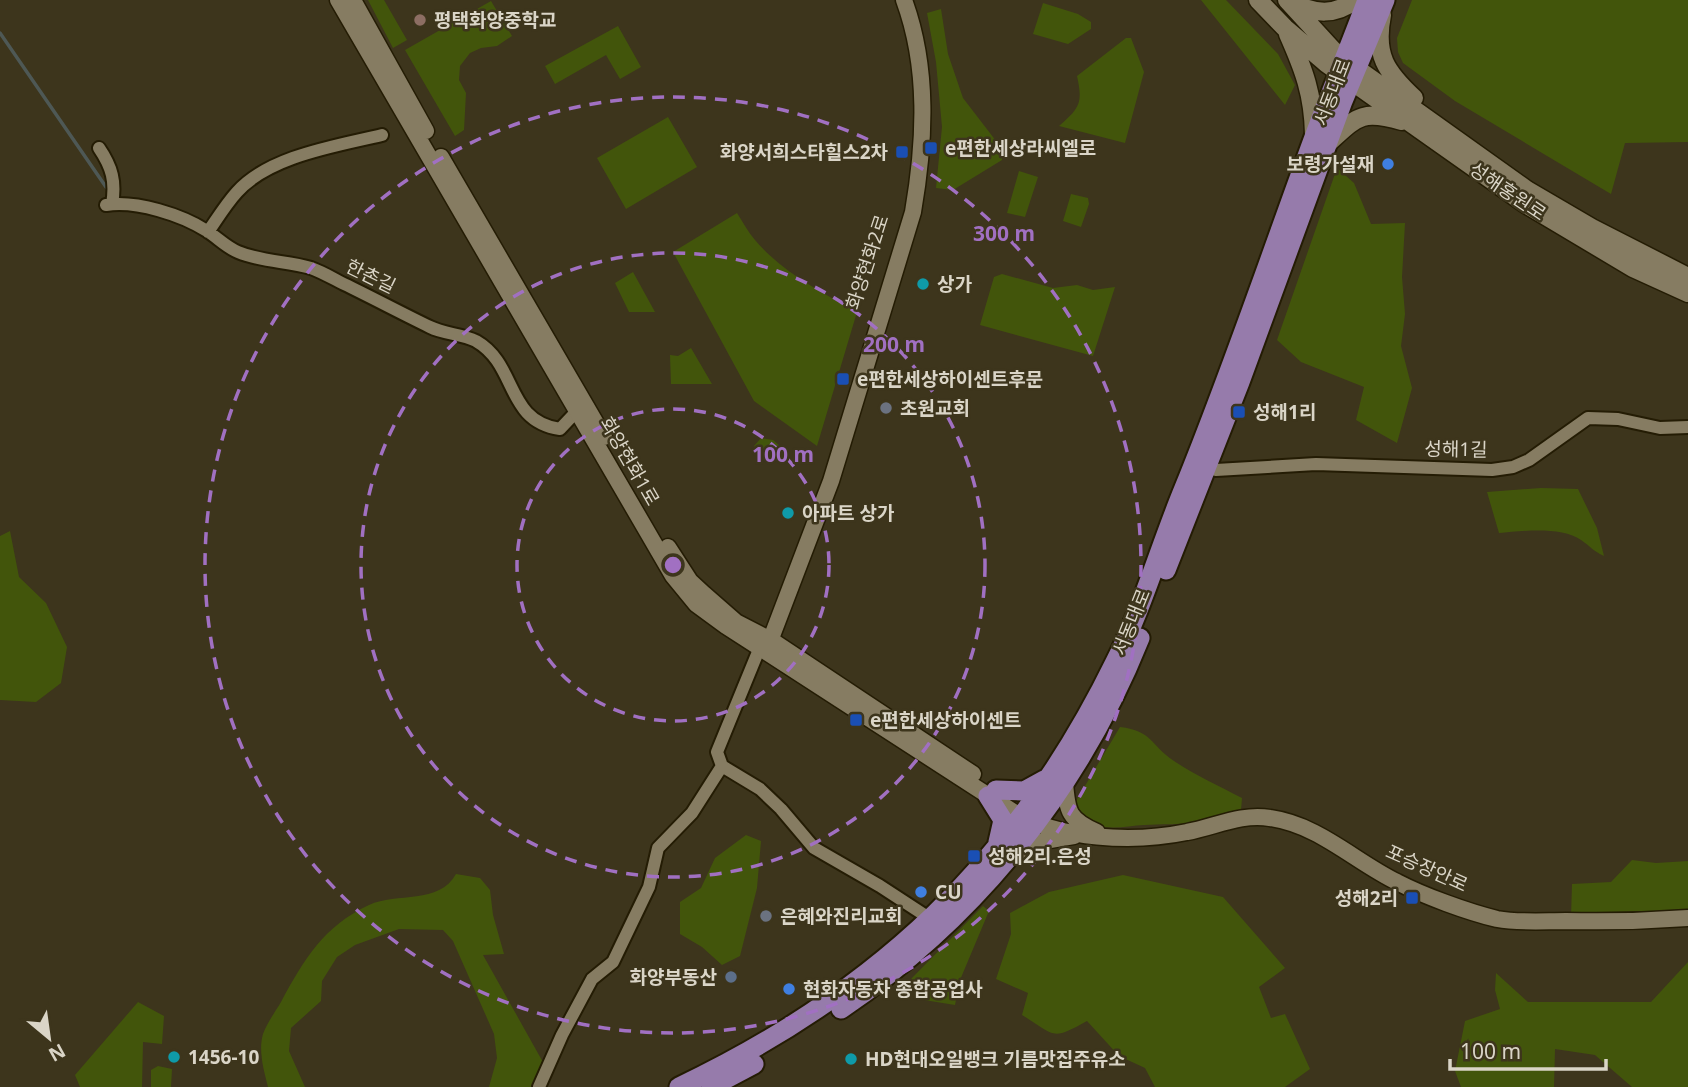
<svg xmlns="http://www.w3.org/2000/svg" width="1688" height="1087" viewBox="0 0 1688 1087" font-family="'Noto Sans','Noto Sans KR',sans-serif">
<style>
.green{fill:#42550b}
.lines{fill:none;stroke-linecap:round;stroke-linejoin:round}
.stream{stroke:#4e5855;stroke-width:3.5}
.minor-casing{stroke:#241c04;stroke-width:16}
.tertiary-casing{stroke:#241c04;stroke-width:19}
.secondary-casing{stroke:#241c04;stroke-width:21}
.primary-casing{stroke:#241c04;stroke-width:23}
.minor{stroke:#867c62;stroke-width:12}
.tertiary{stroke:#867c62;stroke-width:16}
.secondary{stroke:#867c62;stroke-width:18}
.primary{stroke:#967bab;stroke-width:19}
.ring{fill:none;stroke:#a170c2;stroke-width:3.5;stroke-dasharray:12 9}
.education-dot{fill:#8d6e63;stroke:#3d351c;stroke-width:2.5}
.transit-dot{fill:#1a4fb4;stroke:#3d351c;stroke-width:2.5}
.shop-dot{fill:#3f7fe0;stroke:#3d351c;stroke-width:2.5}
.culture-dot{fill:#0f9aa8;stroke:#3d351c;stroke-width:2.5}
.worship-dot{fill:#6b7280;stroke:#3d351c;stroke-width:2.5}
.service-dot{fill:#5c6f8a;stroke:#3d351c;stroke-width:2.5}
.labels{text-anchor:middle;stroke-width:5;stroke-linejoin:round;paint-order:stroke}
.poi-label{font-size:19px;font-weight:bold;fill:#dad5c7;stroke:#3d351c;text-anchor:start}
.street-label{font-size:19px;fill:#dad5c7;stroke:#3d351c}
.centre{fill:#a170c2;stroke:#3d351c;stroke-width:3.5}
.ring-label{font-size:21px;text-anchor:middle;font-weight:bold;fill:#a170c2;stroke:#3d351c;stroke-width:5;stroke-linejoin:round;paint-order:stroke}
</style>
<rect width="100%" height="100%" fill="#3d351c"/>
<path class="green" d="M368,0h16l23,40 -14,8z
M1201,0h25l52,54 17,31 -10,20z
M1412,0h276v142l-63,1 -14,51 -156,-93 -52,-38 -5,-11 -1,-14z
M491,1l21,35 -15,10 -16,2 -11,5 -10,13 -1,14 7,13 -2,37 -9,6 -50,-86z
M1043,3l35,11 13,8v7l-23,15 -35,-10z
M941,9l7,45 15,44 40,52 -1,10 -49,30 -17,-2 6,-61 -6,-65 -9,-49z
M618,26l23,41 -21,12 -14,-24 -51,29 -10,-18z
M1126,38h5l13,34 -19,71 -66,-17c21,-18 24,-23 18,-50z
M668,117l29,50 -71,42 -29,-51z
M1337,168l17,15 17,41 34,-1 -3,54 3,37 -4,32 11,42 -15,55 -41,-23 8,-33 -63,-25 -24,-22z
M1019,171l19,6 -13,40 -18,-4z
M1071,194l17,4 1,6 -8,23 -18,-6z
M737,213c6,9 11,19 18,27 27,32 66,52 102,72l-40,134 -63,-45 -81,-149z
M633,272l22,40h-26l-14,-29z
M1002,274l51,14 24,-3 16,5 22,-3 -22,69 -113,-31 14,-48z
M691,348l21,36h-41l-1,-29 8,1z
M761,438l12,2 14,12 -1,3 -13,1 -15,-3 -4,-7z
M1541,488l37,1 19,39 7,28c-12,-6 -13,-9 -23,-16 -19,-14 -60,-9 -82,-7l-12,-41z
M10,531l9,46 27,26 21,44 -6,36 -25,19 -36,-2v-164z
M1120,727c33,4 30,18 54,34 21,14 45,25 68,37l-1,12c-29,17 -64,13 -97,15 -17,1 -38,6 -54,-2 -10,-5 -12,-12 -14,-22z
M746,835l15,6 -4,47 -17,68 -18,9 -20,-18 -22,-13v-32l21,-14 14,-30z
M1632,860l24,3 32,-2v51l-117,5 1,-33 39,-2z
M456,874l24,4 10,12 3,25 11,39 -21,1 61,109 -11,23h-44l8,-29 -3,-24 -41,-93 -10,-11 -44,-1 -44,16 -18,12 -15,24 -1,20 -30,27 -2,23 16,36h-37c-4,-16 -10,-36 -5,-53 4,-11 12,-22 18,-32 23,-43 43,-76 88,-97 28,-13 70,0 87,-31z
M1123,875l100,22 62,71 -26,19 12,31 14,-4 25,55 -25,18h-130l-10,-19 -26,-12 -32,-35c-36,20 -31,15 -65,-6l6,-22 -32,-14 15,-45 -1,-21 39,-21z
M983,906l6,5 -29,69 -5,25 -31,-5 1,-11 -16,-8z
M1688,962v125h-56l-37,-32 -40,-6 -1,38h-93l-6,-16 10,-50 35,-12 -5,-19 1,-17 32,29h123z
M138,1002l26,14 -2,28 -19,-2 -1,45h-62l-5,-12z
M158,1066l14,3 -1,18h-20v-17z"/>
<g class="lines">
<path class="stream" d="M0,33l106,154"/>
<g class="minor-casing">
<path id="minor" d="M99,148c13,19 17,34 13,56
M106,205c30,-5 76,10 101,26 11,7 19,16 31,21 24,10 49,9 73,16 11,4 23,11 33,16 29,14 57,29 86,43 14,7 32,7 46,14 42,24 29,80 84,88l17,-18
M208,232c9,-13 18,-28 29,-40 32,-36 99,-46 145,-57
M1208,468l8,2 100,-6 176,6 21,-3 16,-7 59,-42 30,1 42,9 28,-1
M760,647l-43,105 5,14 38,23 21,20 33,39 66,38 49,32
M539,1087l23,-52 30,-56 21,-17 36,-75 9,-39 34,-35 30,-47"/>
</g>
<g class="tertiary-casing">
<path id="tertiary" d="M338,0l335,576 23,28 30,22 286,185c47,29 122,32 175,21 28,-5 54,-19 83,-14 49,7 84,43 127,64 27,14 71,30 100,37 22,4 47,2 69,2 41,1 81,0 122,-3
M353,0l73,131
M441,157l163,280
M668,547l22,34 14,13 32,28 35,18 202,134
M767,649l64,-168 82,-269c12,-70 16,-144 -9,-212
M1065,782c2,30 4,38 32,50
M1012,855l26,-13 36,-6"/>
</g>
<g class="secondary-casing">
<path id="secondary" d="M1258,0l27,28 42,36 197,139 109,65 55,25
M1287,0l46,50 11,9
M1293,3c22,11 42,13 62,-3
M1382,15c-8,40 4,57 32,83
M1288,34c16,36 25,60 26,100
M1356,68l171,122 65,38 96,49
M1326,145c31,-28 34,-36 76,-24"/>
</g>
<g class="primary-casing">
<path id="primary" d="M1166,570l74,-188 103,-281 42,-101
M996,790l28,1 20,-11
M988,796l15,24 -5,22
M841,1009c135,-91 239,-221 299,-371
M679,1087c198,-94 339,-226 436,-425 28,-55 45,-116 69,-174 47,-115 87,-234 130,-351 17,-46 36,-91 53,-137
M711,1087l43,-23"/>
</g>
<use href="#minor" class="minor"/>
<use href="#tertiary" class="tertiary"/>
<use href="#secondary" class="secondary"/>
<use href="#primary" class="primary"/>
</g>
<g class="ring">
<circle cx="673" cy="565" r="156"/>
<circle cx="673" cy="565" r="312"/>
<circle cx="673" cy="565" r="468"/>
</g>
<circle class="education-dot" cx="420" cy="20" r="7"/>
<g class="transit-dot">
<rect x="924" y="141" width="14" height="14" rx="3.5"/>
<rect x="895" y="145" width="14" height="14" rx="3.5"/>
<rect x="836" y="372" width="14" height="14" rx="3.5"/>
<rect x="1232" y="405" width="14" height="14" rx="3.5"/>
<rect x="849" y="713" width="14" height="14" rx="3.5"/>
<rect x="967" y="849" width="14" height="14" rx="3.5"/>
<rect x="1405" y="891" width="14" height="14" rx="3.5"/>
</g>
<g class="shop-dot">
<circle cx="1388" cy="164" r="7"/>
<circle cx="921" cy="892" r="7"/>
<circle cx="789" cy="989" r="7"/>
</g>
<g class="culture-dot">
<circle cx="923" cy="284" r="7"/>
<circle cx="788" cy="513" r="7"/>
<circle cx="174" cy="1057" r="7"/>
<circle cx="851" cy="1059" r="7"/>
</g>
<g class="worship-dot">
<circle cx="886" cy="408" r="7"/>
<circle cx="766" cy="916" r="7"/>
</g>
<circle class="service-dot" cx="731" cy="977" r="7"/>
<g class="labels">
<g class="poi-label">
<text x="434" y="27">평택화양중학교</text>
<text x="945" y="155">e편한세상라씨엘로</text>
<text x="888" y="159" text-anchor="end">화양서희스타힐스2차</text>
<text x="1374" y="171" text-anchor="end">보령가설재</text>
<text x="937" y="291">상가</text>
<text x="857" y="386">e편한세상하이센트후문</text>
<text x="900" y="415">초원교회</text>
<text x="1253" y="419">성해1리</text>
<text x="802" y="520">아파트 상가</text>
<text x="870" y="727">e편한세상하이센트</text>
<text x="988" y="863">성해2리.은성</text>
<text x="935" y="899">CU</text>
<text x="1398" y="905" text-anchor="end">성해2리</text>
<text x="780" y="923">은혜와진리교회</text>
<text x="717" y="984" text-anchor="end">화양부동산</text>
<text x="803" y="996">현화자동차 종합공업사</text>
<text x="188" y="1064">1456-10</text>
<text x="865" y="1066">HD현대오일뱅크 기름맛집주유소</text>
</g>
<g class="street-label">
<text transform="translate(1332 92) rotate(-69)" y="7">서동대로</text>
<text transform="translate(1508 191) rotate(34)" y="7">성해홍원로</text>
<text transform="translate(867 262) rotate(-72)" y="7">화양현화2로</text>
<text transform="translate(371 276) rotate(26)" y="7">한촌길</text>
<text transform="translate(1456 449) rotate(1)" y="7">성해1길</text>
<text transform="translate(630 461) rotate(60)" y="7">화양현화1로</text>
<text transform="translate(1131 622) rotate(-68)" y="7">서동대로</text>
<text transform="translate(1427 868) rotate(24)" y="7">포승장안로</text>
</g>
</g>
<circle cx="673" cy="565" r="10" class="centre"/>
<g class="ring-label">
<text x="1004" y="241">300 m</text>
<text x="894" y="352">200 m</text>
<text x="783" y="462">100 m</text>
</g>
<g transform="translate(49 1038) rotate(151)" stroke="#3d351c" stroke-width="5" paint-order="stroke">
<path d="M0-5L12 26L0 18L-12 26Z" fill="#dad5c7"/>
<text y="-10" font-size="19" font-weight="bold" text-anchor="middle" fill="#dad5c7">N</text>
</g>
<path d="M1450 1059v10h156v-10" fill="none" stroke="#dad5c7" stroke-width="3.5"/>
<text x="1460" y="1059" font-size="21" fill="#dad5c7" stroke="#3d351c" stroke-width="5" paint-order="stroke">100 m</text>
</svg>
